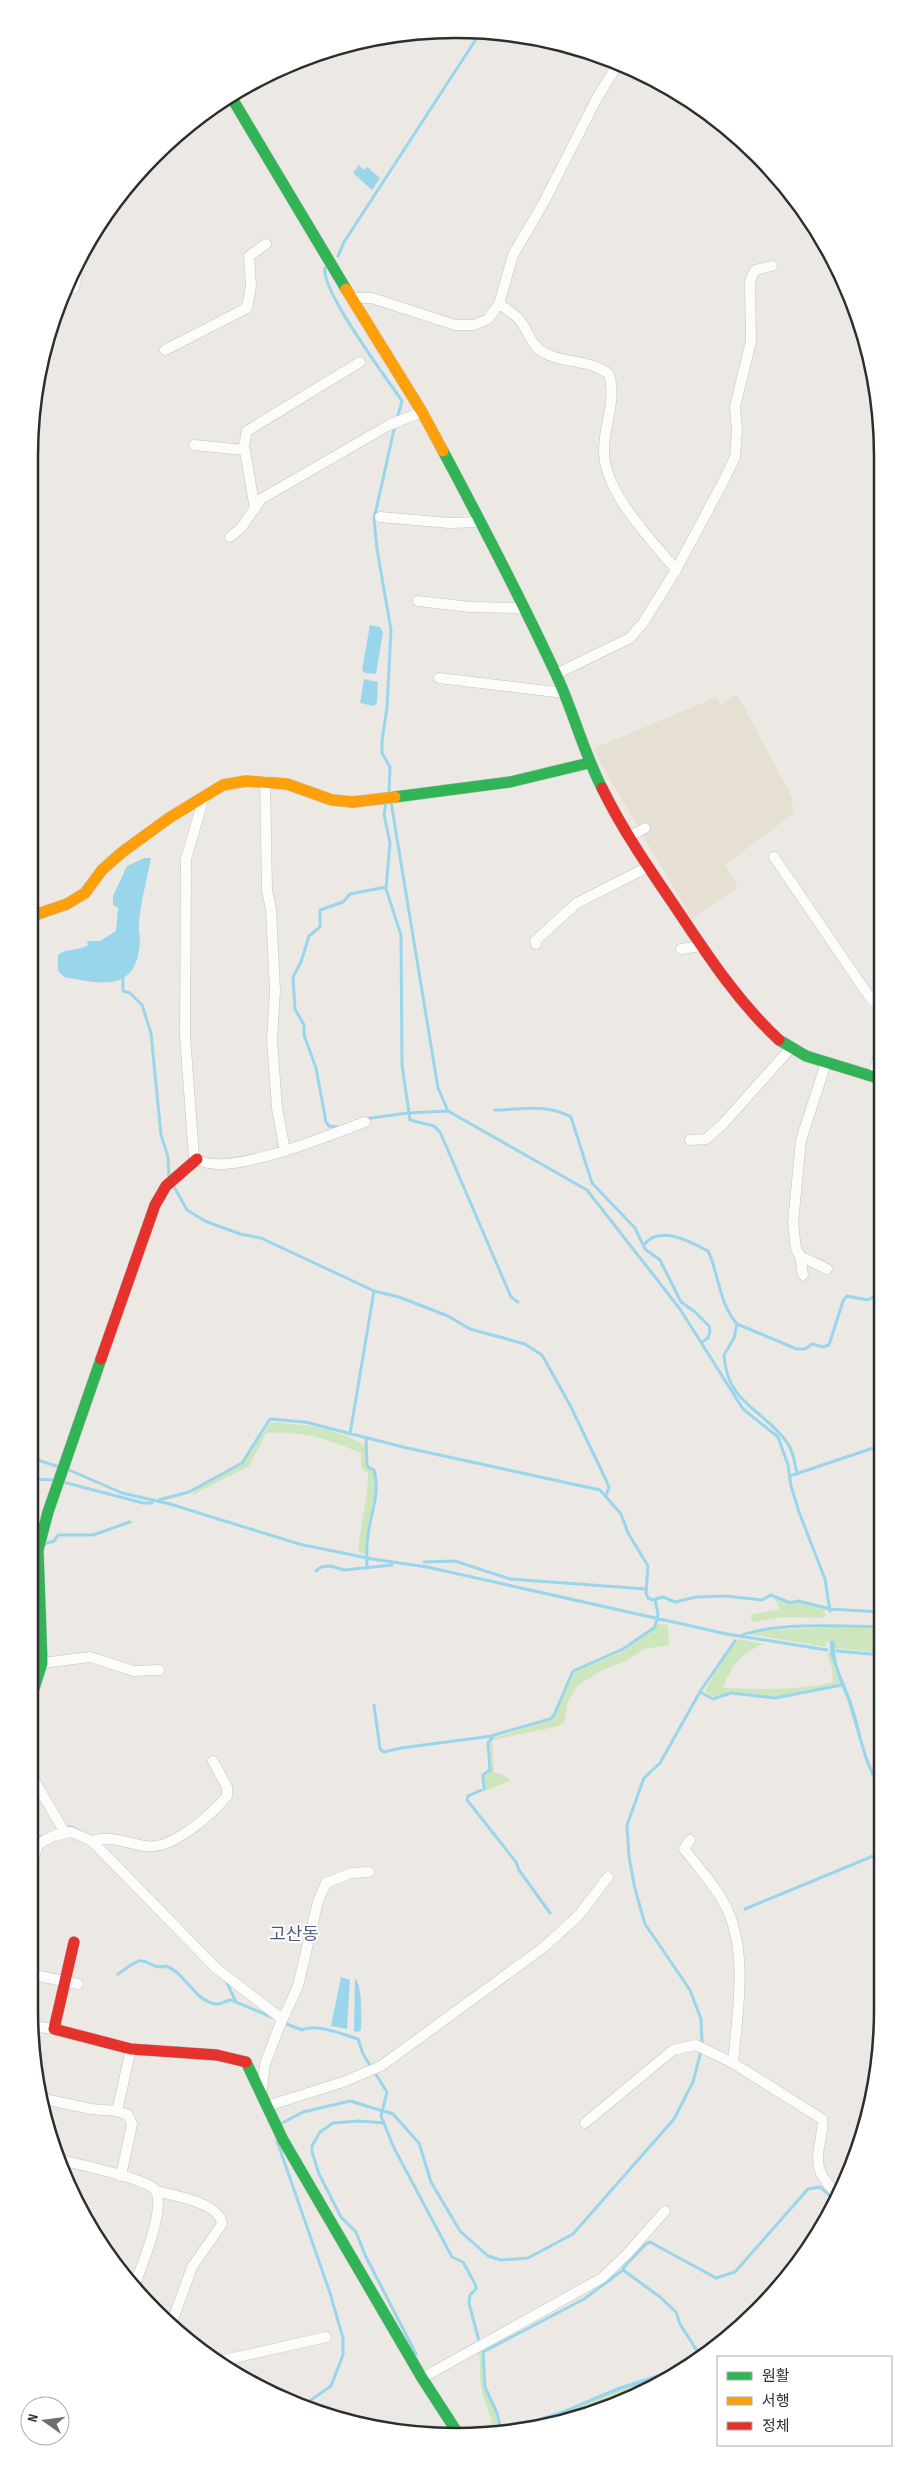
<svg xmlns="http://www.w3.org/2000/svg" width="912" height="2466" viewBox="0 0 912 2466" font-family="'Sofia Sans Condensed','Noto Sans KR',sans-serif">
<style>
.education{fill:#e6e0d3}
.green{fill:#cee6be}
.water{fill:#99d6ec}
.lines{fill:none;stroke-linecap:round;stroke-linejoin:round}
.stream{stroke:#99d6ec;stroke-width:3}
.street-casing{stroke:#c5c4c5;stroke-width:11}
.fast-casing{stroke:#c5c4c5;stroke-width:12}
.slow-casing{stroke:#c5c4c5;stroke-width:12}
.jam-casing{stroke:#c5c4c5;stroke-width:12}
.street{stroke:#fcfcfb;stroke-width:10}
.fast{stroke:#30b455;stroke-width:11}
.slow{stroke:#ff9f0a;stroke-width:11}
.jam{stroke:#e5322d;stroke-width:11}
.labels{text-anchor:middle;stroke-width:4;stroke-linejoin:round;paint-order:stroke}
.quarter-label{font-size:18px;fill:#4d5680;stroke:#fff}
.rim{fill:none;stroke:#2e2e2e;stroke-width:2.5}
</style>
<rect width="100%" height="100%" fill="#ece8e4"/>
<path class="education" d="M737,694l55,103 1,17 -68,51 13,22 -46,32 -91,-155 -6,-16 122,-51 3,7z"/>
<path class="green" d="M271,1422c30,2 70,6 94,25l2,21 6,3c8,27 -7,56 -7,83l-8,-2c2,-27 10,-52 10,-79l-6,-4 -1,-16c-33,-14 -59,-23 -95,-20l-17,33 -57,29 4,-6 46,-24z
M772,1598l18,7 10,-2 24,5 1,8 -2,2 -42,-1 -28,5 -3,-7 29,-6 -2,-7z
M658,1624l10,1 1,20 -25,4 -16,11 -25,10 -25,15 -10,16 -4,21 -5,4 -67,14 2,32 12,4 4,5 -25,10 -2,-12 8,-9 -1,-31 61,-19 4,-5 19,-43 50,-21z
M839,1627l43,2v24l-48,-5 1,-7 -10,1 1,5 -78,-13 20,-4z
M739,1639l25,5c-22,8 -33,22 -41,44 41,1 70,3 110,-6l-1,-14 -5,-15h3l10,31 -65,13 -45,-5 -13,5 -7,-1 -5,-6 23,-40z
M481,2351l3,36 12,26 4,17 -17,1 6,-2 3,-10c-10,-19 -13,-38 -12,-60l-1,-5h-3z
M696,2362l-3,3 -32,18 -39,11 -61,27 -26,8 -22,1c34,-11 67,-25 101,-38 27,-10 57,-15 82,-30z"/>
<path class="water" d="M359,165l5,5 3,-3 13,11 -8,12 -19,-17z
M29,590l3,2 5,48 -8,4z
M370,625l10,2 3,5 -7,42 -11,-1 -3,-3z
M364,679l14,3 -1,21 -4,3 -13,-3z
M145,858h6l-1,5c-4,20 -9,39 -11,59 -1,7 1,13 1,20 -4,51 -37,42 -76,35l-6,-6v-16c7,-7 21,-4 30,-10l-1,-4h13l16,-10 2,-23 -5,-3v-9l14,-30z
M830,1641h5c-2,21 8,37 15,56 8,21 11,43 19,64 4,12 14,26 14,40l-18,-41 -18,-61 -7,-16 -10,-30z
M341,1977l9,3 -3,49 -16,-3z
M355,1978c8,9 6,39 6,52l-3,2 -4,-1z
M710,2350c-8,7 -15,14 -25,19 -22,11 -49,15 -72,24 -36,13 -73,36 -112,37l63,-20 54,-23 60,-19z"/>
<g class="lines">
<path class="stream" d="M338,256l6,-14 138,-212
M325,268c-5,21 62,111 77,133l-5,18
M389,792l1,-25 -8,-14v-12l5,-34 4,-77 -14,-81 -3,-30 21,-94
M391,802l47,286 10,23 139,79 93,119 63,100 35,28 10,28 3,21 8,26 26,67 5,32
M386,803l-2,11 6,29 -4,46 15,46 1,130 8,55 24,6 6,6 71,165 7,5
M123,979v12l7,2 12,12 9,28 10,102 7,22 1,19
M495,1110c26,0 52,-7 76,7l21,66 43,45 10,21 15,11 21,42 14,10 14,14 1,5 -2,7 -7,5
M365,1119l42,-6 41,-2
M337,1127l-8,-1 -3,-4 -10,-54 -12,-33v-10l-9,-16 -2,-32 8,-15 8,-26 11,-9v-17l23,-8 7,-8 36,-7
M173,1185l14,25 18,11 35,13 21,4 113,53 -24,143
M644,1245c15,-21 47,-3 64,6 11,23 11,53 29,73l60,25h8l7,-5 11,3 6,-2 14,-44 4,-5 21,4 14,-8
M374,1291l25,6 49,19 22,13 55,15 17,11 28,50 36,75 3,8 -3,7
M737,1324l-3,14 -10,17c3,49 38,53 62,86 7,9 9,22 11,33
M366,1438l1,26 1,3 6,3c7,23 -4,44 -6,66 -2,10 -1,21 -1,32
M29,1457l30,10
M67,1469l55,24 48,11 129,40 73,15 55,8 300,67 100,16
M790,1476l92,-31
M29,1479l26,1
M63,1482l80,21h9
M159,1500l30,-8 53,-29 28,-44 35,3 98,25 197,43 21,24 7,19 20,33 -2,27 2,5 5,2 10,-3 12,5 21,-5 30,-1 36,4 9,-5 19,8 9,-2 31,8 52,3
M44,1544l10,-3 4,-6h35l37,-13
M424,1562l31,-1 55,18 136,10
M316,1571l5,-4 9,-1 14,4 48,-5
M743,1635c33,-13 102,-9 139,-8
M837,1651l45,4
M700,1692l13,7 18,-6 44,5 67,-13
M374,1705l6,44 4,3 17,-4 91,-12
M63,1828l8,-1 14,7
M29,1835l7,4 5,-2
M745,1909l138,-57
M550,1913l-31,-43 -3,-8 -49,-62 1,-4 16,-7 -1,-14 7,-5 -2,-27 6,-8 56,-16 4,-4 19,-44 50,-22 32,-22 3,-13 -3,-15
M118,1974c6,-4 14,-11 21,-13 9,-2 14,9 27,5 20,7 28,35 50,38 5,1 10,-4 15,-4l43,18
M226,1981l10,21
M284,2023l18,7c14,-7 40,4 56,9l5,15 24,38 -6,24 13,32 58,109 11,5 13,24v3l-6,6 -1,8 10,38
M702,2043l-1,-24 -11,-29 -45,-66 -10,-35 -6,-32 -2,-32 17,-47 16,-15 41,-73 34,-49
M282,2123l21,-11 47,-11 43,13 26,29 12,39 29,49 28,25 13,4 27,-2 45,-24 101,-115 19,-37 8,-31
M384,2123l-25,-2 -26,2 -13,9 -8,14v6l7,22 22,43 15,15 9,23 51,99
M277,2141l53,152 13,45v17l-12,31 -30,21
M623,2270l37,27 16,15 4,12 21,33
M483,2352l101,-53 39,-29 1,-3 21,-22 5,-3 66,36 19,-6 73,-83 12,-2 17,15
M483,2352l2,35 12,26 4,17"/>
<g class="street-casing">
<path id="street" d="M74,288l6,-32
M351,298h21l83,27h19l14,-6 11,-15 14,-49 31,-53 54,-106 19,-30
M499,304c7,4 13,9 19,14 10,10 12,27 25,34 20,12 45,7 65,21 10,23 -4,52 -4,76 -1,43 47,90 72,121
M165,350l82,-42 4,-22 -2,-30 17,-12
M194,445l50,5
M255,509l-11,-64 3,-14 113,-69
M380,517l69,6 32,-1
M230,537l11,-9 20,-29 128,-74 33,-13
M418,601l52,6 53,1
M556,674l74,-36 13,-15 33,-53 47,-88 12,-25 2,-27 -2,-23 16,-66 -1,-60 5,-11 17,-4
M439,678l125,15
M265,781l2,109 4,19 4,82 -3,49 5,68 8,43
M204,797l-18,62 -1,177 9,121c26,25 140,-24 171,-35
M629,837l16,-9
M774,857l97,142 10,8
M536,944l-1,-3 42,-38 71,-36
M681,949l20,-3
M826,1063l-25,77 -8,83 3,26 4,7 27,13
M873,1077l8,-30
M690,1140l16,-1 17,-15 67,-75
M800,1256l3,19
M42,1663l48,-6 44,14 25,-1
M29,1771l36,62
M690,1840l-6,9c15,19 34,40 44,62 20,46 9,104 5,152
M92,1841c19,-6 34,2 53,5 26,5 66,-31 82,-50v-9l-14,-26
M29,1877l9,-33 15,-8 18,-4 21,9 124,127 66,51
M29,1974l49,10
M31,2026l23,3
M262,2089l3,-25 14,-37 19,-41 20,-85 8,-18 25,-10 18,-1
M44,2099l47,10 26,2
M267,2106l76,-24 38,-16 163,-119 35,-32 29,-38
M585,2123l88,-73 23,-5 37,18 89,56c2,8 -1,14 -2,23 -6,27 1,36 20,55
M57,2159c18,5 89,19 98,31 12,16 -15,81 -22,99
M121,2176l11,-52 -4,-9 -11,-4 14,-62
M156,2191c18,5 63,11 66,33l-30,43 -20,55
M220,2361l106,-24
M422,2378l180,-100 26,-25 37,-42"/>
</g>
<g class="fast-casing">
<path id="fast" d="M230,95l116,194
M443,451c39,73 77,146 112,221 18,38 28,79 47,116
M395,797l115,-15 79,-19
M779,1040l27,16 75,23
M29,1704l13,-41 -4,-113 10,-38 53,-153
M246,2062l37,78 139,238 35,54"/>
</g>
<g class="slow-casing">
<path id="slow" d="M346,289l76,123 21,39
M29,917l38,-13 18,-11 17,-23 19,-17 48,-35 54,-33 23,-4 41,3 45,16 21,2 42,-5"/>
</g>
<g class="jam-casing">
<path id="jam" d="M602,788c20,41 46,79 72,117 32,48 63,96 105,135
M101,1359l54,-154 11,-19 31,-27
M74,1942l-20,87 77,20 86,6 29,7"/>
</g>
<use href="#street" class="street"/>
<use href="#fast" class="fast"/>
<use href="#slow" class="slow"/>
<use href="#jam" class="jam"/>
</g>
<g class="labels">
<g class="quarter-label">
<text x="294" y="1940">고산동</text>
</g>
</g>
<path d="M0 0H912V2466H0ZM456 38H456A418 418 0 0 1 874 456V2010A418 418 0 0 1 456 2428H456A418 418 0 0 1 38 2010V456A418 418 0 0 1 456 38Z" fill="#fff" fill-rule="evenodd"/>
<path class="rim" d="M456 38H456A418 418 0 0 1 874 456V2010A418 418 0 0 1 456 2428H456A418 418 0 0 1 38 2010V456A418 418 0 0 1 456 38Z"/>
<rect x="717" y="2356" width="175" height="90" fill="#ffffff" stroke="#ababab"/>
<rect x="727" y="2372" width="25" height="8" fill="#30b455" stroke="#ababab"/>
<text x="762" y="2381" font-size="15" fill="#2e2e2e">원활</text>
<rect x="727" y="2397" width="25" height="8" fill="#ff9f0a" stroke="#ababab"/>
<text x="762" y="2406" font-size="15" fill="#2e2e2e">서행</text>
<rect x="727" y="2422" width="25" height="8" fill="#e5322d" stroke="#ababab"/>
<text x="762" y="2431" font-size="15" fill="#2e2e2e">정체</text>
<g transform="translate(45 2421) rotate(284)"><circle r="24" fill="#ffffff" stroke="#ababab"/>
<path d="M0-4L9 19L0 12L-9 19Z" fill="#706f6e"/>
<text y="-8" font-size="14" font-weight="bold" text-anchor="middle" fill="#2e2e2e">N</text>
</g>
</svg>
